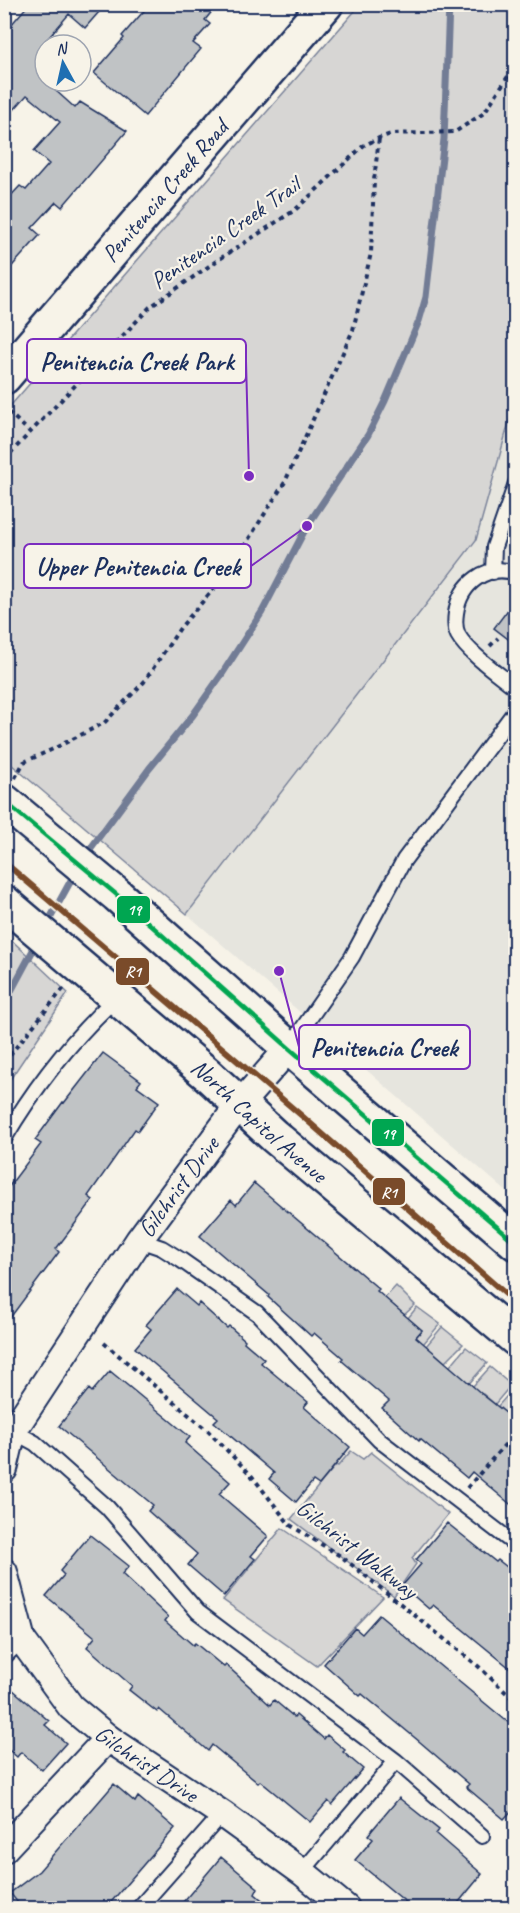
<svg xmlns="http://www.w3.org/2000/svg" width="520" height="1913" viewBox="0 0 520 1913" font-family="Caveat,sans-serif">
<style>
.built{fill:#e6e5de}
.green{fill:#d7d6d4;stroke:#798299;stroke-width:1.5}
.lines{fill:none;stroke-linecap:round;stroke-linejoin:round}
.stream{stroke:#727c95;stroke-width:7}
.building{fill:#c0c3c5;stroke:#1b2f5e;stroke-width:1.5}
.lane-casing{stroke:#1b2f5e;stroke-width:18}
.street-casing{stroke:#1b2f5e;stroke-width:30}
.secondary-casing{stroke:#1b2f5e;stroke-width:38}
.primary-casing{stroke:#1b2f5e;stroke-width:38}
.path{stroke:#1b2f5e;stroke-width:4;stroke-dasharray:4.5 4.5;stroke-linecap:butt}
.lane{stroke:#f7f3e8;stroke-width:14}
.street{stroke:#f7f3e8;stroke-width:26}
.secondary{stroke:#f7f3e8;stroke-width:33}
.primary{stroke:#f7f3e8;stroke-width:33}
.bus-1-casing{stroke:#f7f3e8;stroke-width:9}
.bus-1{stroke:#00a651;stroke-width:4.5}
.rail-1-casing{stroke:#f7f3e8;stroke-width:10}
.rail-1{stroke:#7a4b2a;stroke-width:6}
.labels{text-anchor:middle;stroke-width:4.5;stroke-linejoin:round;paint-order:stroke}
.street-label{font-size:24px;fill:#1b2f5e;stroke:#f7f3e8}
.leader{fill:none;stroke:#7b2cbf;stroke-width:2}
.callout-dot{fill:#7b2cbf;stroke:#f7f3e8;stroke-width:2}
.callout{fill:#f7f3e8;stroke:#7b2cbf;stroke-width:2}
.callout-label{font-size:26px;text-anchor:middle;font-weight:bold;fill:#1b2f5e}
.line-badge{stroke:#f7f3e8;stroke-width:2}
.badge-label{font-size:16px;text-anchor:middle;font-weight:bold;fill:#fff}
</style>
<rect width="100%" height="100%" fill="#f7f3e8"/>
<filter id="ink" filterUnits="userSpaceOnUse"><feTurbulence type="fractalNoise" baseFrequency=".0167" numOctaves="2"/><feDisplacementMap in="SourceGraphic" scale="12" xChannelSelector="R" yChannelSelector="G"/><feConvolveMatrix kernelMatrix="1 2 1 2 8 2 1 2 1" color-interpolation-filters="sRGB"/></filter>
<g filter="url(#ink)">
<path class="built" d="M515,401v798l-328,-285 289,-373z"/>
<path class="green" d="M361,4l154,1v396l-39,139 -289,374 -182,-155v-347z
M5,934l63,59 -63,94z
M396,1286l19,19 -11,10 -10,-9 -26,10z
M417,1307l23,17 -27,32 -9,-5 18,-21 -14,-12z
M442,1327l21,17 -18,18 -10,-9 -16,22 -14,-4z
M466,1347l21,16 -36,41 -1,-38z
M490,1367l21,18 -16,19 -12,-10 -17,21 -10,-10z
M513,1389l2,2v34l-5,-8 -12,-11z
M351,1451l12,8 8,-7 77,62 -36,44 4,6 -22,32 -103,-77 45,-54 2,1z
M282,1528l101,69 -66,69 -94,-66z"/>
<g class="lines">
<path class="stream" d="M85,856l64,-87 44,-54 29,-41 40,-62 45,-86 61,-91 17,-34 34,-80 7,-24 18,-158 5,-135
M46,926l29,-53
M4,1004l34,-63"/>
</g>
<path class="building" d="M29,4h77l-21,24 -16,-14 -24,28v39l30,27 5,-6 47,29 -65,76 -6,-5 -24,26 8,7 -36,40v-72l16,-17 6,4 23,-26 -15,-13 26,-29 -33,-27 -23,26v-88z
M150,4h68l-13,16 5,4 -17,19 8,6 -56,67 -51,-43 30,-35 -2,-2z
M516,599v46l-22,-17z
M103,1053l38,28 -4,5 22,16 -21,29 -3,-2 -47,67 5,4 -37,49 3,3 -55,74v-133l37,-49 -6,-4 28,-38 1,1z
M254,1183l125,106 -2,2 45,39 -6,7 67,58 33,26v88l-44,-37 -5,6 -47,-39 -1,2 -37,-33 7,-7 -48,-41 2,-2 -29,-25 -3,3 -43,-39 1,-2 -69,-59 31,-36 5,5z
M177,1289l20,17 2,-3 28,25 2,-2 16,14 -1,2 20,17 -3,4 47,39 -4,5 46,40 -31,38 -6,-4 -17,21 -27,-23 5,-6 -60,-51 4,-4 -83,-70 16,-19 -5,-4z
M110,1371l80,66 -5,6 45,39 -11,12 49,42 -17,20 4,3 -31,37 -36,-31 9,-11 -49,-43 5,-6 -94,-79 30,-37 3,3z
M447,1523l49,39 2,-2 18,14v99l-83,-68 -4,4 -27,-23 19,-22 -5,-4z
M90,1535l39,31 -7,8 46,43 -3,4 28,24 2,-2 29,24 2,-2 44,40 4,-5 20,17 2,-2 28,24 3,-4 18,15 -2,2 20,17 -31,36 -4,-4 -18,21 -50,-41 -2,2 -46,-38 -4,6 -49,-42 -2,3 -28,-22 3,-4 -45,-39 8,-10 -49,-41 18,-21 -4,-4z
M379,1615l137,114v77l-12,13 -38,-32 3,-3 -49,-42 -58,-48 -2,2 -36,-32 31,-36 7,6z
M12,1689l37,32 -4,4 21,18 -24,27 -21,-18 -4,5 -13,-11v-48z
M114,1784l21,18 3,-5 37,31 -69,80h-84l-12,-15 29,-22z
M399,1798l40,32 -3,4 46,40 -28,34h-41l-58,-48 18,-21 -5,-4z
M221,1857l37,31 -3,6 17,14h-94z"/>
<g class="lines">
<g class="lane-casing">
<path id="lane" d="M493,572l1,-25 22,-64
M516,573c-30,-10 -56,11 -60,40 -1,7 -1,16 2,22 10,18 41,39 58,53
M289,1048l63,-91 52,-97 112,-150
M4,1139c30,-51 69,-101 112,-141
M139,1240l23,8 19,12 76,53 122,127 137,105
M13,1431l22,12 72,64 91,105 198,149 86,75
M4,1657l18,-17
M302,1872l94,-111
M139,1908l83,-94"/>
</g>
<g class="street-casing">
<g id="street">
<path id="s1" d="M4,1469l9,-38 126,-191 100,-135 50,-57"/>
<path id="s2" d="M4,1572l18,68 49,67 37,31 114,76 80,58 44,36"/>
<path d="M4,1849l104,-111"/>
</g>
</g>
<g class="secondary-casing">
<g id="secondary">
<path id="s3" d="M4,377l322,-373"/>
</g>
</g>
<g class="primary-casing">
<g id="primary">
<path d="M4,801l113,94 172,153 227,195"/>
<path id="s4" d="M4,902l203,172 67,62 242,203"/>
</g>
</g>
<path class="path" d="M8,412l23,21
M4,460l146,-153 65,-45 80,-52 68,-64 16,-8 12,-4 64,-2 29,-19 32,-49
M490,646l8,-8
M15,778l9,-16 27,-12 53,-27 40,-41 36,-54 47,-55 58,-91 68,-152 18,-77 3,-73 5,-42
M4,1062l60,-74
M104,1343l104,88 43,44 39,50 52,32 136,109 38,36
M467,1488l49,-56"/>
<use href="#lane" class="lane"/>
<use href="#street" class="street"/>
<use href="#secondary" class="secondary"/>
<use href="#primary" class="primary"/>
<g class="bus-1-casing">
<path id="bus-1" d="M4,801l113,94 172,153 227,195"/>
</g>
<use href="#bus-1" class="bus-1"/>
<g class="rail-1-casing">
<path id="rail-1" d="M4,862l298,254 214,187"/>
</g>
<use href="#rail-1" class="rail-1"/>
</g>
</g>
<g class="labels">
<g class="street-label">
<text dy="8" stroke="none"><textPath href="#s3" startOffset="246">Penitencia Creek Road</textPath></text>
<text transform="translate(225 233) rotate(-35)" y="8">Penitencia Creek Trail</text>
<text dy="8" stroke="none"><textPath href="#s4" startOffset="336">North Capitol Avenue</textPath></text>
<text dy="8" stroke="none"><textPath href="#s1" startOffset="334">Gilchrist Drive</textPath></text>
<text transform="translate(357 1549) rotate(38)" y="8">Gilchrist Walkway</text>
<text dy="8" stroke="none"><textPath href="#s2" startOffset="248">Gilchrist Drive</textPath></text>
</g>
</g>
<path class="leader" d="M249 476L246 361M307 526L251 566M279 971L299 1047"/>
<g class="callout-dot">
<circle cx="249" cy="476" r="6"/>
<circle cx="307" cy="526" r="6"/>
<circle cx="279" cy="971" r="6"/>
</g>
<g class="callout">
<rect x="27" y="339" width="219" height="44" rx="6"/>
<rect x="24" y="544" width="227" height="44" rx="6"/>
<rect x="299" y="1025" width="171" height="44" rx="6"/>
</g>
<g class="callout-label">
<text x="137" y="370">Penitencia Creek Park</text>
<text x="138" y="575">Upper Penitencia Creek</text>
<text x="384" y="1056">Penitencia Creek</text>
</g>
<g class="line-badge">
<rect x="116" y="895" width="35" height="29" rx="6" fill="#00a651"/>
<rect x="115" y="957" width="35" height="29" rx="6" fill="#7a4b2a"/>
<rect x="371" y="1118" width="34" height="29" rx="6" fill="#00a651"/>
<rect x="372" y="1177" width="34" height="29" rx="6" fill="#7a4b2a"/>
</g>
<g class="badge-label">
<text x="134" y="915">19</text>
<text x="133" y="977">R1</text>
<text x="388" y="1139">19</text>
<text x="389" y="1198">R1</text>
</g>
<rect width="520" height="1913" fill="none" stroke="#f7f3e8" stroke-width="24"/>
<rect x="12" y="12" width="496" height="1889" fill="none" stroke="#1b2f5e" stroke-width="2" filter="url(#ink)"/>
<g transform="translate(63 63) rotate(352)"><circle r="28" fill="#f7f3e8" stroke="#9fa5b1" stroke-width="1.5"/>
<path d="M0-4.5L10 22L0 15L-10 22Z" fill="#1f6fb2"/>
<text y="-9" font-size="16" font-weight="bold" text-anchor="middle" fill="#1b2f5e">N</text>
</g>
</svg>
